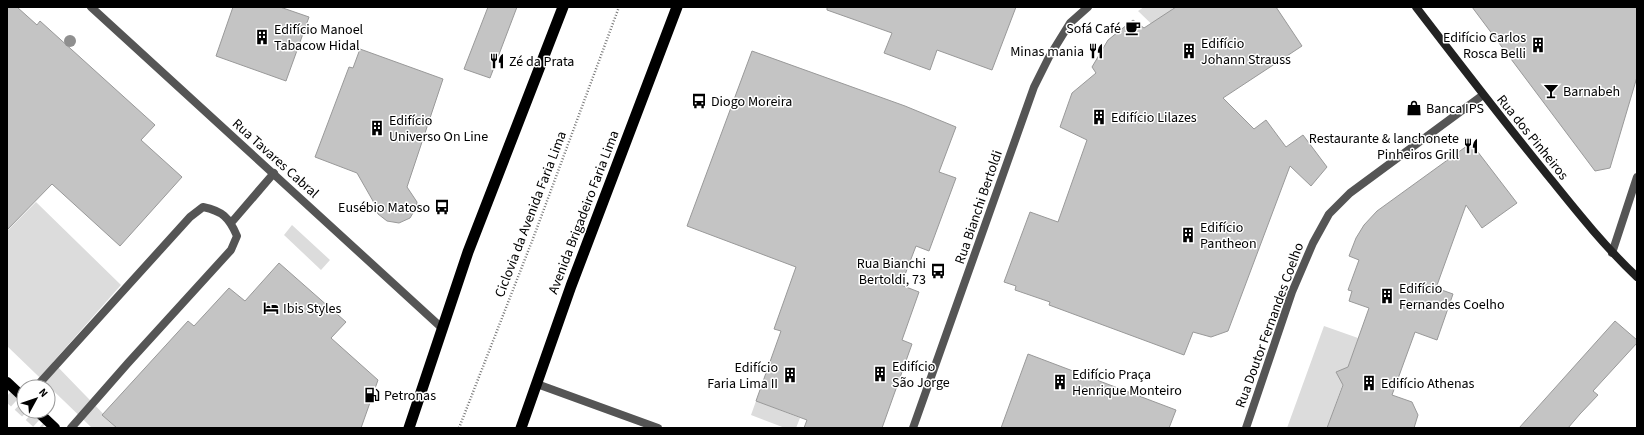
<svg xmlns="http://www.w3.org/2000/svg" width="1644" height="435" viewBox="0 0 1644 435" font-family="'Source Sans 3',sans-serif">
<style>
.green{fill:#dcdcdc}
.building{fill:#c4c4c4;stroke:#999}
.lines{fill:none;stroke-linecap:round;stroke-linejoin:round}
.primary-tunnel{stroke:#d9d9d9;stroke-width:10;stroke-dasharray:10 5;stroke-linecap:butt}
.path{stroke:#777;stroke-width:2.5;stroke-dasharray:1 2;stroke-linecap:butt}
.service{stroke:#555;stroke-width:8}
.minor{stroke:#555;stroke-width:8}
.secondary{stroke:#222;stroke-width:8}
.primary{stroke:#000;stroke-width:10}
.trunk{stroke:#000;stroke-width:11}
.tree{fill:#8f8f8f}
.labels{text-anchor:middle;stroke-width:3;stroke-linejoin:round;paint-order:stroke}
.poi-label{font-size:14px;fill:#000;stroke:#fff;text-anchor:start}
.street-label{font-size:14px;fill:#000;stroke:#fff}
</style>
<rect width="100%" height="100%" fill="#fff"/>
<path class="green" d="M1144,7h32l-4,2 -6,29 -28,-27z
M36,202l85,83 -68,77 64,66h-25l-85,-82v-115z
M292,225l38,35 -9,10 -37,-35z
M1324,326l34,12 -10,30 -12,4 7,11 -16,45h-40z
M756,401l44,17 -4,10h-11l-34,-13z"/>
<path class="building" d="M7,7h10l20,18 3,-4 115,104 -14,15 41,37 -62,69 -68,-62 -45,46z
M233,7h47l29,10 -23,64 -70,-25z
M488,7h29l-27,71 -26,-9z
M827,7h189l-24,63 -55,-20 -7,20 -46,-17 8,-20 -65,-23z
M1176,7h100l26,39 -79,52 31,31 12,-9 20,27 17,-12 24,32 -16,19 -21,-20 -62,165 -17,6 -18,-5 -9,23 -135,-50 1,-3 -35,-12 1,-4 -12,-4 26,-70 28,10 29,-82 -27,-13 12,-34 24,-20 -4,-6 16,-27 25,-20 11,8z
M1472,7h165v70l-27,91 -15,3z
M360,49l83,30 -36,108 10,15 -1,6 -6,10 -11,5 -12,-2 -9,-7 -5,-13 -16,-28 -42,-16 34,-90 4,1z
M752,51l153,55 51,21 -17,45 17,6 -27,73 -13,-5 -15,39 18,7 -17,48 10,4 -30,84h-78l3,-8 -51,-19 25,-70 -7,-2 22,-62 -109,-41z
M1471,143l46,60 -35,25 -16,-23 -30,83 17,6 -16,46 -22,-8 -23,63 20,7 6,13 -4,13h-87l16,-43 -7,-13 12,-5 21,-59 -20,-7 3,-10 -4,-1 11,-30 -10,-4 7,-18 8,-13 13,-14z
M279,263l67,59 -15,16 47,42 -17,48h-244l-15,-13 86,-94 6,5 35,-38 16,13z
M1615,321l22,19v3l-44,48 5,4 -18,19 -12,14h-49z
M1028,354l148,56 -7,18h-168z"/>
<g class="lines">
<path class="primary-tunnel" d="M7,396l35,32"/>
<path class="path" d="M459,428l75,-192 85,-229"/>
<path class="service" d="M231,223l43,-50
M36,387l154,-170 13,-10c19,4 26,10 34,29l-6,14 -103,113 -57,65"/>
<path class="minor" d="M91,7l352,322
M1612,253l25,-76
M537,384l121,44
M913,428l121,-341 15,-30 21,-34 18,-16
M1246,428l46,-136 21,-49 16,-29 21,-21 133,-98"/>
<path class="secondary" d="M1416,7c43,56 85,111 129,165 29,36 58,73 92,105"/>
<path class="primary" d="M7,382l17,16
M37,411l18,17"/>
<path class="trunk" d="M409,428l59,-176 95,-245
M521,428l50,-142 106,-279"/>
</g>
<circle class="tree" cx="70" cy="41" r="6"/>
<defs>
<g id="cafe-bare" transform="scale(1.2)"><path d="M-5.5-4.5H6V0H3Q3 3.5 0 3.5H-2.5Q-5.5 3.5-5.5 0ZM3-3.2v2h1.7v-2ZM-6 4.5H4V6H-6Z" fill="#000" stroke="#fff" stroke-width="2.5" paint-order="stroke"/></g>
<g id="building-bare" transform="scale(1.2)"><path d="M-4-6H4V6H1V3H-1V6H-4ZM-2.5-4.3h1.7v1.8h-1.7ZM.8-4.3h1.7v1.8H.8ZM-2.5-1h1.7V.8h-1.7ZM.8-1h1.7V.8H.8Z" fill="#000" stroke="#fff" stroke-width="2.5" paint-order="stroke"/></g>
<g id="restaurant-bare" transform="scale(1.2)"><path d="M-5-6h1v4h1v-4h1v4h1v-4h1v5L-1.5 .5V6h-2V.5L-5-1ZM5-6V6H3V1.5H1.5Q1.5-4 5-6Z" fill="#000" stroke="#fff" stroke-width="2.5" paint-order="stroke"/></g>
<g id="bar-bare" transform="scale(1.2)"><path d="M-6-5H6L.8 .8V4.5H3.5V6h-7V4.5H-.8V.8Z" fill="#000" stroke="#fff" stroke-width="2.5" paint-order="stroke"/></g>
<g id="bus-bare" transform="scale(1.2)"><path d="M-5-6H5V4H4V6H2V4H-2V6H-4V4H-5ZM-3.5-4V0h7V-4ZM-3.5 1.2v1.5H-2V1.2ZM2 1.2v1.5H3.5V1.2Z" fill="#000" stroke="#fff" stroke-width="2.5" paint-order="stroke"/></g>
<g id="shop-bare" transform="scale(1.2)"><path d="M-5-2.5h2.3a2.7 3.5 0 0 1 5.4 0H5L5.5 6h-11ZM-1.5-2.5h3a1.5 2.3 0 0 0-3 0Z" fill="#000" stroke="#fff" stroke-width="2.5" paint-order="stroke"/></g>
<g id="hotel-bare" transform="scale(1.2)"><path d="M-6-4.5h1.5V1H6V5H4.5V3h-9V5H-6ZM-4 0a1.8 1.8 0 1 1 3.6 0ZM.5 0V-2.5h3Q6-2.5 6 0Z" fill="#000" stroke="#fff" stroke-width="2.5" paint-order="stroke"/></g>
<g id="fuel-bare" transform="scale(1.2)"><path d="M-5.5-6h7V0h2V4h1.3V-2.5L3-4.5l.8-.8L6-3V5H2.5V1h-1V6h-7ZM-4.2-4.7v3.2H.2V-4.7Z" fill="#000" stroke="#fff" stroke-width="2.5" paint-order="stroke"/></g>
</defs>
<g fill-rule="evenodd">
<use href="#cafe-bare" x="1133" y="28"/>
<use href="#building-bare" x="262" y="37"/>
<use href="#building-bare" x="1538" y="45"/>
<use href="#restaurant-bare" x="1096" y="51"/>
<use href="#building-bare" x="1189" y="51"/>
<use href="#restaurant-bare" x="497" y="61"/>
<use href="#bar-bare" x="1551" y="91"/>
<use href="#bus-bare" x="699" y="101"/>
<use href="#shop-bare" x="1414" y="108"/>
<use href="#building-bare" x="1099" y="117"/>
<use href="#building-bare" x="377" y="128"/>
<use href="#restaurant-bare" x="1471" y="146"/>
<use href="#bus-bare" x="442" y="207"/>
<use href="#building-bare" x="1188" y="235"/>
<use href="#bus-bare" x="938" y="271"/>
<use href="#building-bare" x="1387" y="296"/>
<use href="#hotel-bare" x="271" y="308"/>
<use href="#building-bare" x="880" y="374"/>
<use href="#building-bare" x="790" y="375"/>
<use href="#building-bare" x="1060" y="382"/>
<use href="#building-bare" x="1369" y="383"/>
<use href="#fuel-bare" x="372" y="395"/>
</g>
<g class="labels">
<g class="poi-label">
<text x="1121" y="33" text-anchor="end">Sofá Café</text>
<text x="274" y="34">Edifício Manoel<tspan x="274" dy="16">Tabacow Hidal</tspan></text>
<text x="1526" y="42" text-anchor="end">Edifício Carlos<tspan x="1526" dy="16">Rosca Belli</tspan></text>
<text x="1201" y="48">Edifício<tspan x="1201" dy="16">Johann Strauss</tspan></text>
<text x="1084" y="56" text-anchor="end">Minas mania</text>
<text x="509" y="66">Zé da Prata</text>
<text x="1563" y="96">Barnabeh</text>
<text x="711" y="106">Diogo Moreira</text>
<text x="1426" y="113">Banca IPS</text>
<text x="1111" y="122">Edifício Lilazes</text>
<text x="389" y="125">Edifício<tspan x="389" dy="16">Universo On Line</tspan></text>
<text x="1459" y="143" text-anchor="end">Restaurante &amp; lanchonete<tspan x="1459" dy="16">Pinheiros Grill</tspan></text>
<text x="430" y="212" text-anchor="end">Eusébio Matoso</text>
<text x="1200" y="232">Edifício<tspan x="1200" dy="16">Pantheon</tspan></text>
<text x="926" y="268" text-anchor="end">Rua Bianchi<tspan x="926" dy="16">Bertoldi, 73</tspan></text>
<text x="1399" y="293">Edifício<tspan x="1399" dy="16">Fernandes Coelho</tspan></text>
<text x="283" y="313">Ibis Styles</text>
<text x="892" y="371">Edifício<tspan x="892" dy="16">São Jorge</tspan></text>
<text x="778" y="372" text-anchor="end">Edifício<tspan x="778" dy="16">Faria Lima II</tspan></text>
<text x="1072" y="379">Edifício Praça<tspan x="1072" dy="16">Henrique Monteiro</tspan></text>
<text x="1381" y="388">Edifício Athenas</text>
<text x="384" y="400">Petronas</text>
</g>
<g class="street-label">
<text transform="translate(1533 137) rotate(51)" y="5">Rua dos Pinheiros</text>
<text transform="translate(276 158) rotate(42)" y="5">Rua Tavares Cabral</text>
<text transform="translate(978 207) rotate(-71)" y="5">Rua Bianchi Bertoldi</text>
<text transform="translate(583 212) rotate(-69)" y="5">Avenida Brigadeiro Faria Lima</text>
<text transform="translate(530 214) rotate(-69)" y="5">Ciclovia da Avenida Faria Lima</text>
<text transform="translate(1269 325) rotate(-70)" y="5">Rua Doutor Fernandes Coelho</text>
</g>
</g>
<rect width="1644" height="435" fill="none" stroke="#000000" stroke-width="16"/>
<g transform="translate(36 399) rotate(50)"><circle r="19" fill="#ffffff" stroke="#999999"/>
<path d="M0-3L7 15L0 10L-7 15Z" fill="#000000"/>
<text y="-6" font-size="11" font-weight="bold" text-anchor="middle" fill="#000000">N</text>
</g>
</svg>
